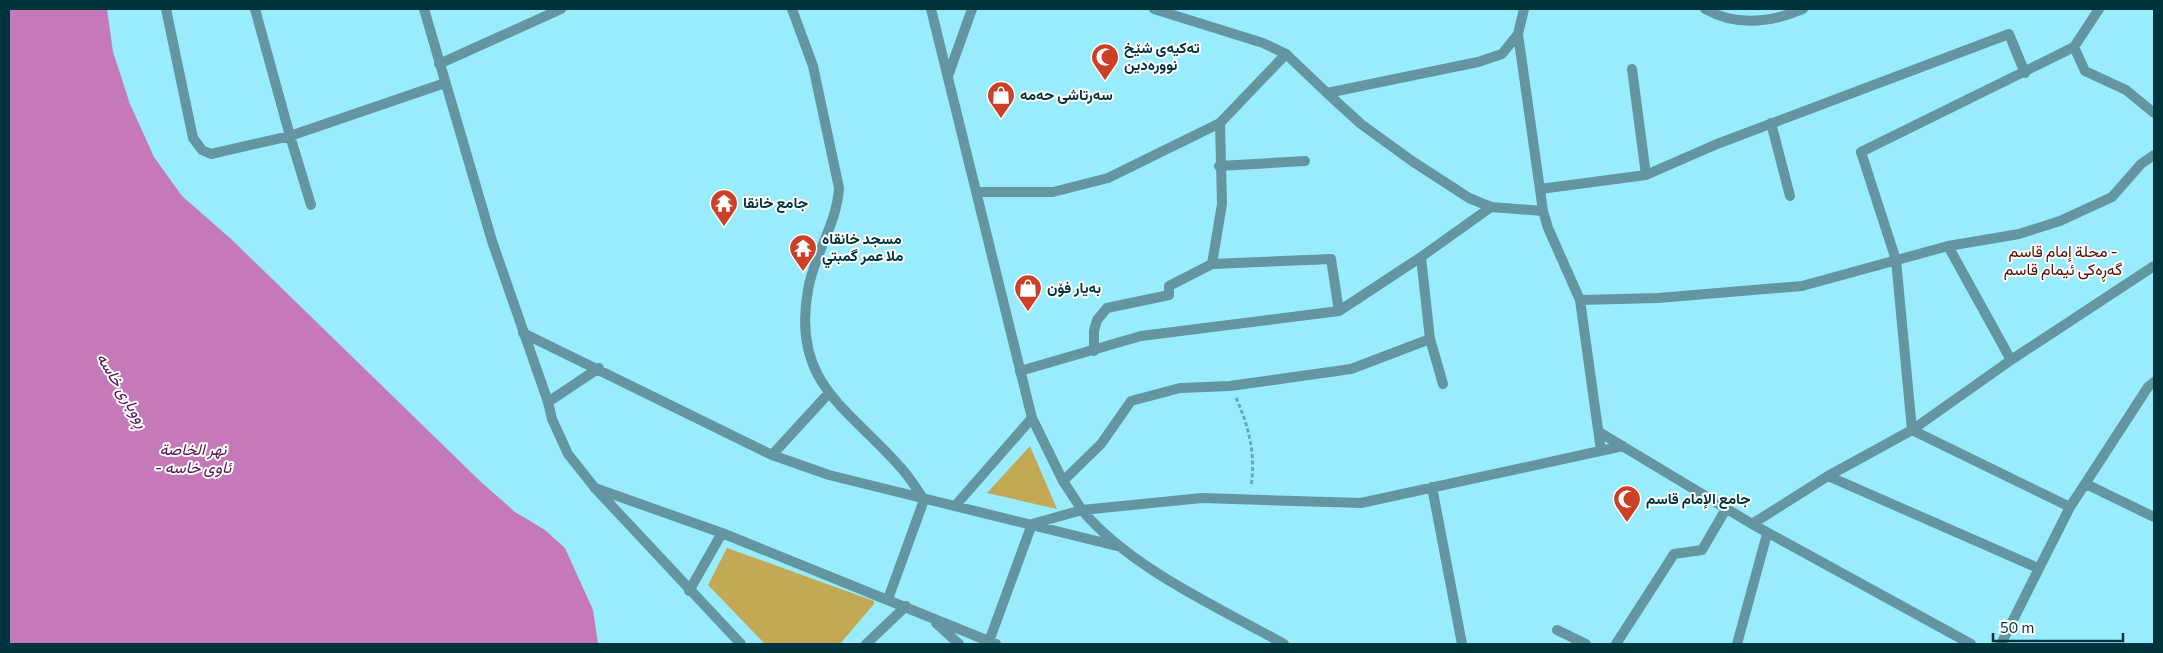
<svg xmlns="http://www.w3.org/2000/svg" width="2163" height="653" viewBox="0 0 2163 653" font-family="Commissioner,Vazirmatn,sans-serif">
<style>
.green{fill:#c3a953}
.water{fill:#c579b8}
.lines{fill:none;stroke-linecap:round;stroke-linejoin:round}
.path{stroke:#62aab8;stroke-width:3;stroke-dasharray:4 2.5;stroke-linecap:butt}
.pedestrian{stroke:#6396a1;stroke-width:10}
.minor{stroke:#6396a1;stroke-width:10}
.tertiary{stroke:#6396a1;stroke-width:10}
.labels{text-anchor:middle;stroke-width:4;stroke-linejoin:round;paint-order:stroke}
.poi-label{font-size:15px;font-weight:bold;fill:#00343d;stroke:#fdfdfd;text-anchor:start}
.neighbourhood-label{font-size:16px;fill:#531004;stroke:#fdfdfd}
.water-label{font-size:16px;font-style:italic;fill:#56114f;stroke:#fdfdfd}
</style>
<rect width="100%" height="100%" fill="#99ecfe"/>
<path class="green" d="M1030,446l27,63 -70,-16z
M727,548l147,53v3l-34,40h-75l-57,-59z"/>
<path class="water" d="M9,9h98l6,43 17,52 24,53 28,39 49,43 250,243 34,30 30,18 20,18 28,62 5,34h-588z"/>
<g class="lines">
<path class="path" d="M1236,398c13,28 20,58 15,88"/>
<path class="pedestrian" d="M1705,9c32,18 65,14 98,0
M1632,69l14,106
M1771,123l19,73
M1861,152l213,-105
M1219,166l86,-5
M1540,189l106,-14 71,-31 292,-110 16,39
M1212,264l10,-60 -2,-81 66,-69
M1339,311l82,-54 70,-50
M1430,339l13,45
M1351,369l79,-30 -9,-82
M1020,371l121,-35 198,-25 -8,-52 -119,5 -43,22v9l-62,13 -10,12 -3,11v20"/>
<path class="minor" d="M166,9l27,129 9,12 9,4 79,-18 155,-53
M255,9l35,127 21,69
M792,9l21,57 26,122c-2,36 -25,66 -31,102 -17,94 41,118 94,179 8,9 15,20 22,31l-36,99
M1154,9l109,34 23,11 41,39 151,-31 24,-8 16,-20 25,177 5,17 32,72 21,151
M2099,9l-25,38 11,24 41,19 28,23
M1518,34l6,-25
M439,64l122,-55
M1327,93l34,31 51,37 57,37 22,9 52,4
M1861,152l35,108 16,170 158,77
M977,192h76l55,-14 112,-55
M1948,246l63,114
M1580,300l78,-2 144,-12 146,-40 71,-12 41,-13 52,-24 29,-33 13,-9
M523,333l249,122 57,20 292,72
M548,402l51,-34
M1599,432l153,92 76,-48 84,-46 99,-70 143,-94
M772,455l56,-61
M1828,476l210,92
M1063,481l38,-37 30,-43 49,-13 50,-2 121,-17
M2086,484l68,33
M1432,487l30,157
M595,488l127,45 274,111
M955,506l77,-88
M1082,510l120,-12 159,5 262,-57
M1752,524l219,120
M689,591l33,-58
M936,623l23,21
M1557,630l29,14
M866,644l40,-38
M988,644l44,-120 50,-14c48,58 136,97 202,134
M1616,644l58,-90 28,-4 24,-41
M1737,644l30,-110
M2001,644l69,-137 78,-120 6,-5"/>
<path class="tertiary" d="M424,9l68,232 56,161 4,17 16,35 27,34 146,156
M931,9l101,409 31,63 19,29
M948,76l24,-67"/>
</g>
<defs>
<g id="mosque-pin" transform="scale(1.4375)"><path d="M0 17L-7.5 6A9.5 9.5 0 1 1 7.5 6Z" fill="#cb4026" stroke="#fdfdfd"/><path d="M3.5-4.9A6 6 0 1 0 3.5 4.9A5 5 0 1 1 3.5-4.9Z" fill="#fff"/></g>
<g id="shop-pin" transform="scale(1.4375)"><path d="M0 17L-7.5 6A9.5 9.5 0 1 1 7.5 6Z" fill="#cb4026" stroke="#fdfdfd"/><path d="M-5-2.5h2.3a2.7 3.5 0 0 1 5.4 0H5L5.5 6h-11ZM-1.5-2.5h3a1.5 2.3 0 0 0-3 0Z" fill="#fff"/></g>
<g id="temple-pin" transform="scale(1.4375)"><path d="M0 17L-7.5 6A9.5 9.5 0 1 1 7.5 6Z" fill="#cb4026" stroke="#fdfdfd"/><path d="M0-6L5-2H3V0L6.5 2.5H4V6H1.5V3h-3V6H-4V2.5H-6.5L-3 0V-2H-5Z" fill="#fff"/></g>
</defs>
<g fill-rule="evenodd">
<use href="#mosque-pin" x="1105" y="57"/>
<use href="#shop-pin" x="1001" y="95"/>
<use href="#temple-pin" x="724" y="203"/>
<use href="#temple-pin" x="803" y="248"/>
<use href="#shop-pin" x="1028" y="288"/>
<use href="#mosque-pin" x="1627" y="499"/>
</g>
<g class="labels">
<g class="poi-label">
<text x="1124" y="53">تەکیەی شێخ<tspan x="1124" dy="17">نوورەدین</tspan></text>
<text x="1020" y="100">سەرتاشی حەمە</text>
<text x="743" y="208">جامع خانقا</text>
<text x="822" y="244">مسجد خانقاه<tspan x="822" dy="17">ملا عمر گمبتي</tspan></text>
<text x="1047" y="293">بەیار فۆن</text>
<text x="1646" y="504">جامع الإمام قاسم</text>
</g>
<g class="neighbourhood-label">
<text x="2063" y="257">محلة إمام قاسم -<tspan x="2063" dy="18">گەڕەکی ئیمام قاسم</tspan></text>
</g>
<g class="water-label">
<text transform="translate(123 390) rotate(59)" y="6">ڕووباری خاسە</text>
<text x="193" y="455">نهر الخاصة<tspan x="193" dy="18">- ئاوی خاسە</tspan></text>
</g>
</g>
<rect width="2163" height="653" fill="none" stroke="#00343d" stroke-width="20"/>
<path d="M1993 633v8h130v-8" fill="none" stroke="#00343d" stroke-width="2.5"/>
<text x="2000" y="633" font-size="15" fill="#00343d" stroke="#fdfdfd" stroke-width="4" paint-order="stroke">50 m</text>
</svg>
